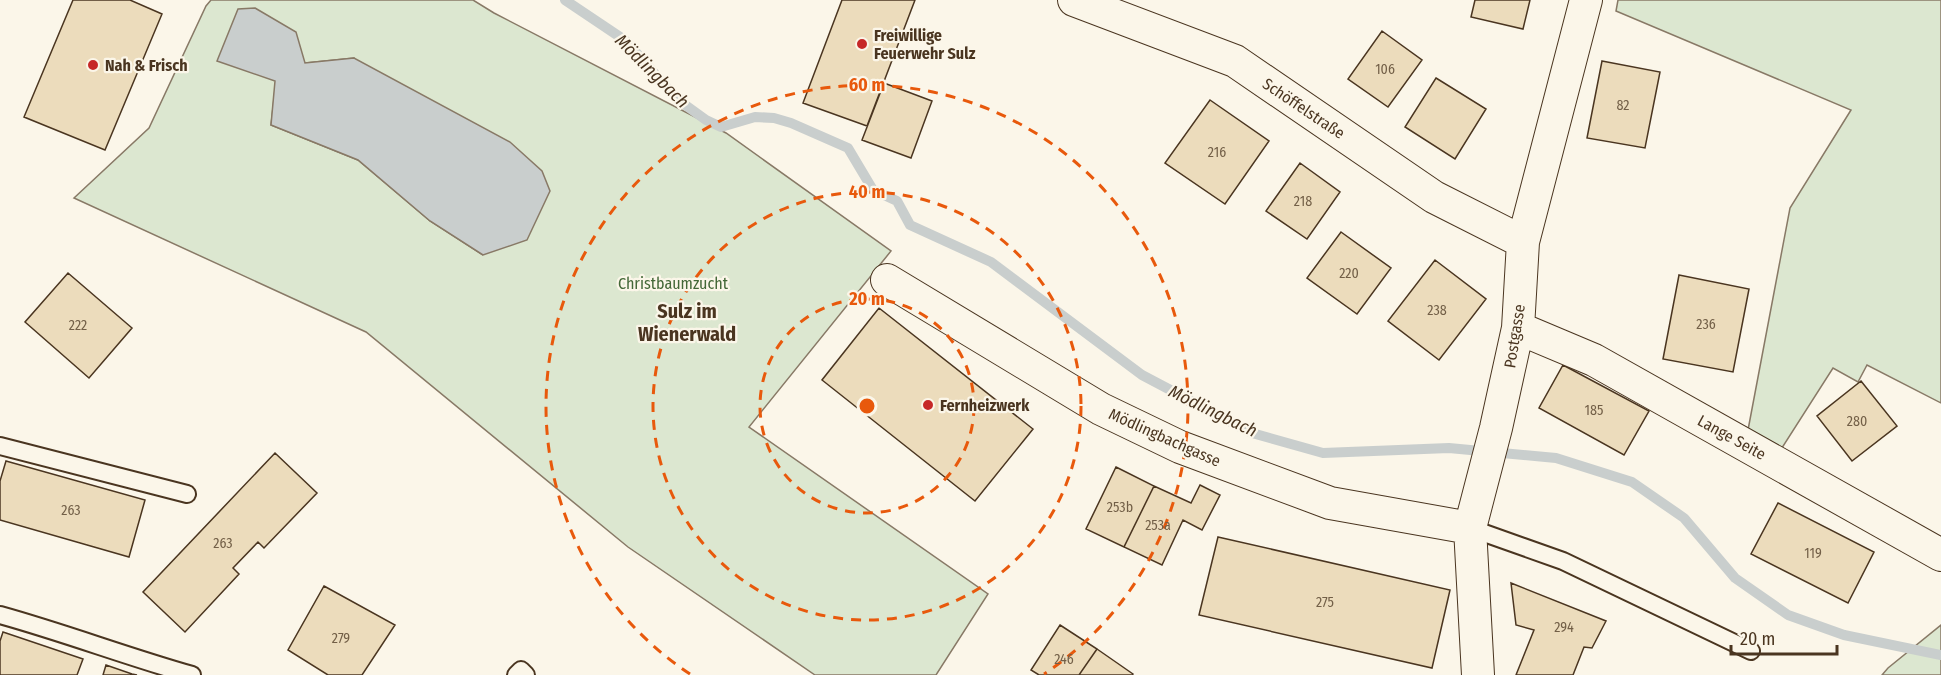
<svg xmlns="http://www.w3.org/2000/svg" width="1941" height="675" viewBox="0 0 1941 675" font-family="'Fira Sans Condensed',sans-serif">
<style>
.green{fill:#dce7d0;stroke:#887966;stroke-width:1.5;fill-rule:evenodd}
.water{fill:#c9cecd;stroke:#887966;stroke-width:1.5}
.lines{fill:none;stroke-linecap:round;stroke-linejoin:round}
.stream{stroke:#c9cecd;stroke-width:10}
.building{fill:#ecdcbc;stroke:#4a3520;stroke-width:1.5}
.lane-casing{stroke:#4a3520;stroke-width:20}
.street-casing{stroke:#4a3520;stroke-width:34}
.lane{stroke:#fbf6e9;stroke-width:16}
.street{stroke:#fbf6e9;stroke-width:32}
.ring{fill:none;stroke:#e8590c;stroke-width:3;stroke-dasharray:10 8}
.poi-dot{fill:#c62828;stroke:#fbf6e9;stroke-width:2}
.labels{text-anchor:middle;stroke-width:4.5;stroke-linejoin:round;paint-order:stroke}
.number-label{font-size:14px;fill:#725f47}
.poi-label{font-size:16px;font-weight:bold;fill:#4a3520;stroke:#fbf6e9;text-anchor:start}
.street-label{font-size:16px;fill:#4a3520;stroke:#fbf6e9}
.park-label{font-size:16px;fill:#436837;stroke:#fbf6e9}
.water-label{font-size:18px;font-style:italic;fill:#4a3520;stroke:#fbf6e9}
.quarter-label{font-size:20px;font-weight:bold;fill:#4a3520;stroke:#fbf6e9}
.centre{fill:#e8590c;stroke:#fbf6e9;stroke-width:3}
.ring-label{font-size:18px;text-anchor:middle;font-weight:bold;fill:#e8590c;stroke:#fbf6e9;stroke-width:4.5;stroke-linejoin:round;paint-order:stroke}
</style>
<rect width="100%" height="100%" fill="#fbf6e9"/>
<path class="green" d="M211,0h262l21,13 232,120 165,118 -142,176 239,167 -52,81h-121l-187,-128 -262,-215 -292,-134 75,-70 57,-122zM354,58l129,197 -53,-34 -72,-61 -87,-35 5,-44 29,-18z
M1618,0h323v403l-74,-38 -9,17 -25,-14 -53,83 -32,-21 42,-222 61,-98 -235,-99z
M1941,625v50h-59l6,-7z"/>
<path class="water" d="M255,8l41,24 9,31 49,-5 156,84 32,29 8,20 -23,49 -44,15 -53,-34 -72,-61 -87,-35 4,-44 -58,-20 21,-52z"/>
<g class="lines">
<path class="stream" d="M565,0l61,41 51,58 29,21 15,7 34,-10 19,1 17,5 57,25 25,42 24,11 13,24 81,37 151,113 110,58 71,20 126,-5 107,10 76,24 52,36 51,60 53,37 56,20 97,20"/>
</g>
<path class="building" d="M73,0h57l32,14 -57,136 -81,-33z
M842,0h73l-48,126 -64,-23z
M1475,0h55l-7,29 -52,-12z
M1382,31l40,29 -34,47 -40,-28z
M1602,61l58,11 -15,76 -58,-10z
M1436,78l50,31 -31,50 -50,-32z
M884,83l48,18 -21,57 -49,-18z
M1210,100l59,41 -44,63 -60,-41z
M1300,163l40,29 -33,47 -41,-28z
M1341,232l50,36 -34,46 -50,-36z
M1435,260l51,39 -47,61 -51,-39z
M68,273l64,55 -43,50 -64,-56z
M1679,275l70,14 -16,83 -70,-13z
M879,308l154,121 -58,72 -153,-121z
M1563,365l86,46 -25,44 -85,-47z
M1861,381l36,45 -45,35 -35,-45z
M275,453l42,40 -53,55 -6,-6 -25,26 6,6 -54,58 -42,-40z
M6,461l139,39 -16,57 -129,-37v-39z
M1116,467l38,19 -30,61 -38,-18z
M1200,485l20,10 -18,35 -19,-10 -21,45 -38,-18 30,-61 37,17z
M1778,503l96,49 -26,51 -97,-49z
M1218,537l232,53 -18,78 -233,-53z
M1511,583l95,38 -14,27 -8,-1 -11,28h-57l18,-45 -18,-5z
M324,586l71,39 -33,50h-34l-40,-25z
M1060,625l37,24 -18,26h-40l-8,-5z
M3,632l80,27 -6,16h-77v-34z
M1097,649l36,25 -1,1h-53z
M106,665l26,9 5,1h-34z"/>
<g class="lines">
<g class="lane-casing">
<path id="lane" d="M0,446l187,48
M1470,528l93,33 188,90
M0,615c65,18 128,42 192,60
M516,675l5,-5 5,5"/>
</g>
<g class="street-casing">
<path id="street" d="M1074,0l161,61 199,136 89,45
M887,280l214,129 79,38 150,56 140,25
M1518,328l76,32 347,195
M1478,675l-8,-147 26,-100 22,-100 5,-86 63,-242"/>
</g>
<use href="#lane" class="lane"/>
<use href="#street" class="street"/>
</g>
<g class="ring">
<circle cx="867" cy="406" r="107"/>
<circle cx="867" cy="406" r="214"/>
<path d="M690 674A321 321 0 1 1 1044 674"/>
</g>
<g class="poi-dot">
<circle cx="862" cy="44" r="6"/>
<circle cx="93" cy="65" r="6"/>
<circle cx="928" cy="405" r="6"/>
</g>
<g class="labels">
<g class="number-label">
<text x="1385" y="74">106</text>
<text x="1623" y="110">82</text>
<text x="1217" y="157">216</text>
<text x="1303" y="206">218</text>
<text x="1349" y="278">220</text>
<text x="1437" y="315">238</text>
<text x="1706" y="329">236</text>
<text x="78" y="330">222</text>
<text x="1594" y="415">185</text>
<text x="1857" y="426">280</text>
<text x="1120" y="512">253b</text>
<text x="71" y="515">263</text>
<text x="1158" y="530">253a</text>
<text x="223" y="548">263</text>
<text x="1813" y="558">119</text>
<text x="1325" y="607">275</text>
<text x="1564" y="632">294</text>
<text x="341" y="643">279</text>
<text x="1064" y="664">246</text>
</g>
<g class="poi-label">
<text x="874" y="41">Freiwillige<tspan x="874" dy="18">Feuerwehr Sulz</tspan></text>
<text x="105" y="71">Nah &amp; Frisch</text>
<text x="940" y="411">Fernheizwerk</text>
</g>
<g class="street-label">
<text transform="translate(1304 108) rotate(34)" y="6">Schöffelstraße</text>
<text transform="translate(1514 336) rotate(-81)" y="6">Postgasse</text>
<text transform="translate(1165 437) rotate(24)" y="6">Mödlingbachgasse</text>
<text transform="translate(1732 437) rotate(29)" y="6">Lange Seite</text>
</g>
<g class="park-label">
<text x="673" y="289">Christbaumzucht</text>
</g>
<g class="water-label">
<text transform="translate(652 71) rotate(45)" y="6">Mödlingbach</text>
<text transform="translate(1213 411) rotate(26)" y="6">Mödlingbach</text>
</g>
<g class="quarter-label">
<text x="687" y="318">Sulz im<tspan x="687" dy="23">Wienerwald</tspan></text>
</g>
</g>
<circle cx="867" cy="406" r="9" class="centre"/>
<g class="ring-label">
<text x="867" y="91">60 m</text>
<text x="867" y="198">40 m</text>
<text x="867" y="305">20 m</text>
</g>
<path d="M1731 645v9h106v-9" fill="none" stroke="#4a3520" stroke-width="3"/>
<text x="1740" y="645" font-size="18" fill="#4a3520" stroke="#fbf6e9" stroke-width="4.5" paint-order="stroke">20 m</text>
</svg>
